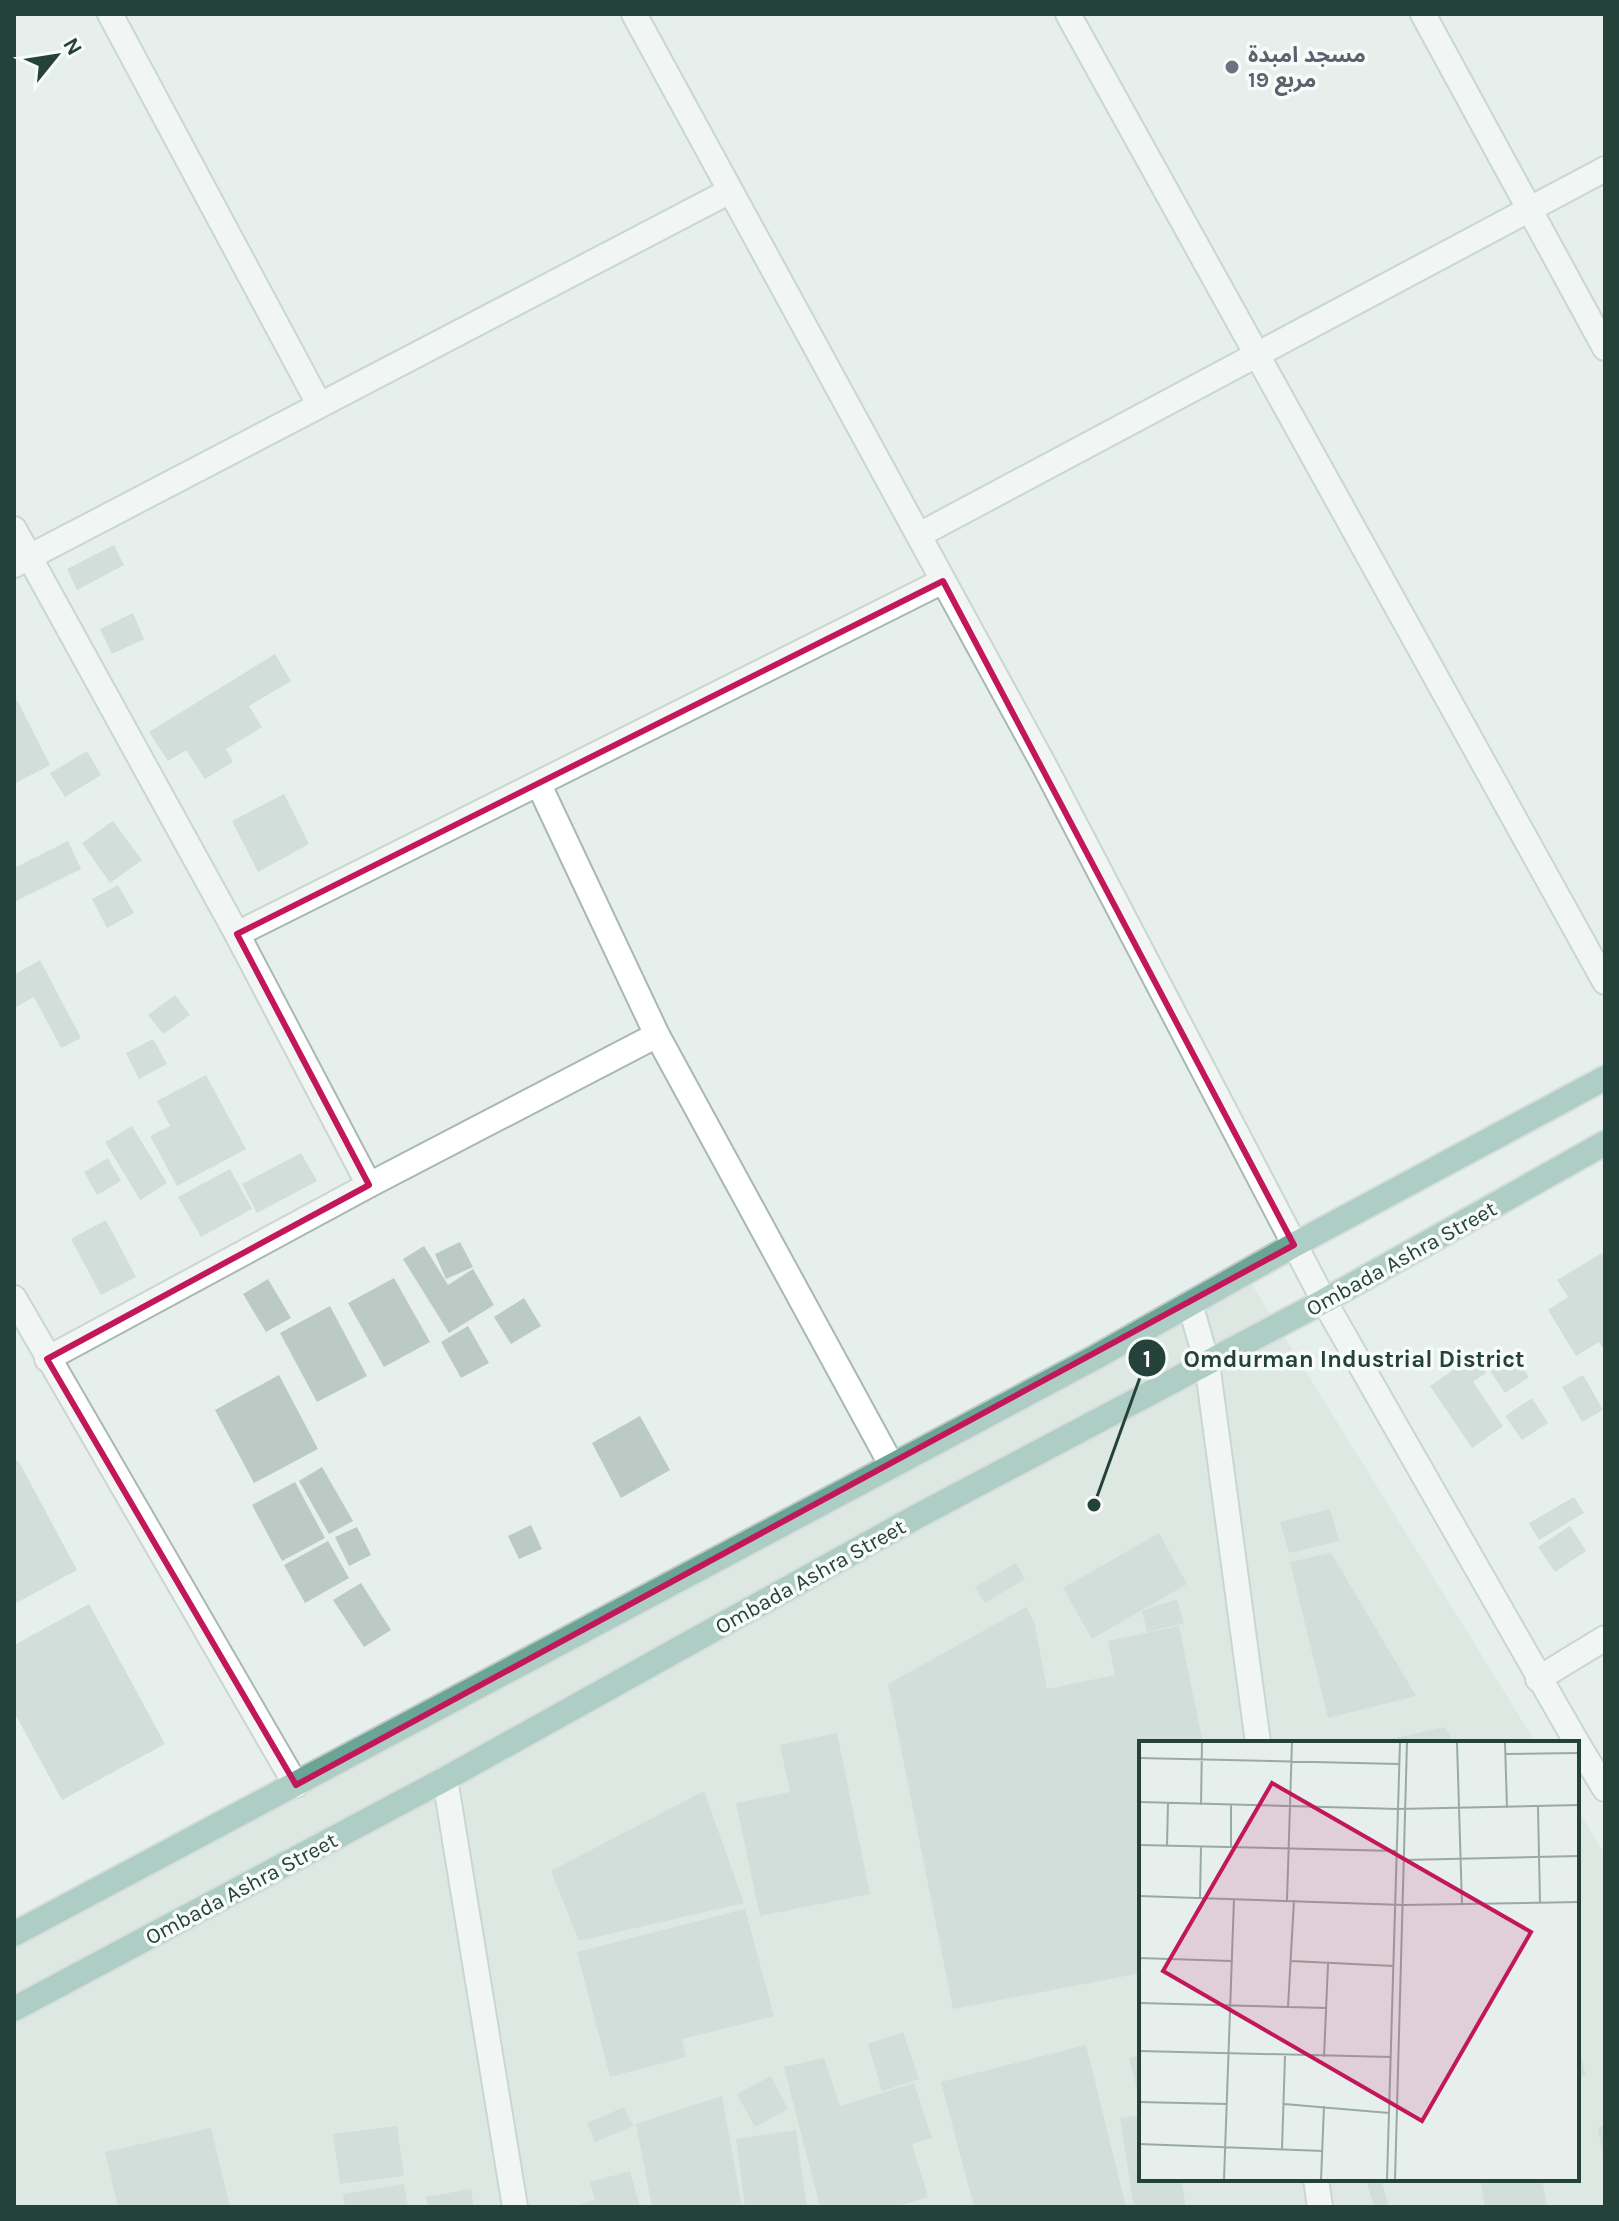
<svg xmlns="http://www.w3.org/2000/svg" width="1619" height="2221" viewBox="0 0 1619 2221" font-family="Karla,'Noto Sans Arabic',sans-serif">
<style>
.built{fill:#d4dfda}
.building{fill:#bbcac4}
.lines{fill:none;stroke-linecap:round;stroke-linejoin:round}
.minor-casing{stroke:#a8b8b2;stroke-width:28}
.major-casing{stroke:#c2cac8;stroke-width:28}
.minor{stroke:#fff;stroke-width:24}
.major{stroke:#6aa596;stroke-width:24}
.marked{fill:none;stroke:#c2185b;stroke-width:6;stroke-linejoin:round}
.worship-dot{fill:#6b7280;stroke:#f7fbf9;stroke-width:3}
.labels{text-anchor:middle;stroke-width:7;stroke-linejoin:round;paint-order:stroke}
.worship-label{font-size:22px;font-weight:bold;fill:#5b616d;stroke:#f7fbf9;text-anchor:start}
.street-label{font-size:22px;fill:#24423a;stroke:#f7fbf9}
.inset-road{fill:none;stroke:#98aaa4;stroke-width:2}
.view{fill:#c2185b;fill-opacity:0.15;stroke:#c2185b;stroke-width:4}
.inset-edge{fill:none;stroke:#24423a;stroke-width:4}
.leader{fill:none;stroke:#24423a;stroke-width:3}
.callout-dot{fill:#24423a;stroke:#f7fbf9;stroke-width:3}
.mark-label{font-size:24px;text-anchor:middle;font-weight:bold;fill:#fff}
.callout-label{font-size:24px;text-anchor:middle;font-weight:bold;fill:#24423a;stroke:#f7fbf9;stroke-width:7;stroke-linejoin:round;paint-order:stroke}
</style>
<rect width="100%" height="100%" fill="#e6efeb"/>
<path class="built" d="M1241,1267l295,476h-395v436h436v-370l28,45v353h-1591v-280z"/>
<path class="building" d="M114,545l10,20 -47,25 -10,-21z
M133,613l11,26 -32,15 -12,-25z
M275,654l16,27 -42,25 13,21 -36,22 7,13 -28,17 -19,-29 -18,11 -19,-29z
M17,700l33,65 -36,19v-82z
M87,751l14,24 -36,22 -15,-24z
M284,794l25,50 -51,28 -26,-51z
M113,821l29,39 -32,23 -28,-40z
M68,841l13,28 -67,33v-34z
M118,885l16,28 -27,15 -15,-29z
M40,960l41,78 -20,10 -27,-51 -20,11v-33z
M175,995l15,20 -27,19 -15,-19z
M153,1039l14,25 -28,15 -13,-26z
M206,1075l40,74 -69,37 -27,-50 20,-10 -13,-25z
M132,1126l35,57 -27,17 -35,-58z
M301,1153l16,28 -60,32 -15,-29z
M108,1158l13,23 -24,14 -13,-23z
M230,1169l22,40 -51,28 -23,-40z
M106,1220l30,57 -35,18 -30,-56z
M460,1242l13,25 -27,12 -11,-25z
M424,1246l24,39 25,-16 21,36 -45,28 -46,-74z
M1602,1253l3,2v97l-6,-10 -23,14 -28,-46 20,-13 -11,-17z
M394,1278l36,64 -46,25 -36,-64z
M268,1279l23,39 -25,14 -23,-38z
M524,1298l17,28 -30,18 -17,-27z
M330,1306l37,70 -50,26 -37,-69z
M468,1326l21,37 -28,15 -20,-36z
M1513,1354l16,23 -24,16 -16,-24z
M1474,1356l12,17 -13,9 30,44 -31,22 -42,-62z
M279,1375l39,74 -64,34 -39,-73z
M1583,1375l20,35 -21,12 -20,-35z
M1532,1398l16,25 -26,17 -17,-24z
M640,1416l30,54 -49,28 -29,-55z
M18,1460l59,110 -63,34v-142z
M322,1467l31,54 -24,13 -30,-53z
M295,1482l30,56 -43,23 -30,-56z
M1574,1497l10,16 -45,27 -10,-17z
M1330,1509l9,32 -50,12 -9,-31z
M531,1525l11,24 -23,10 -11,-23z
M1570,1526l16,25 -31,21 -17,-25z
M357,1527l14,28 -22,11 -14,-29z
M1159,1533l28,51 -95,55 -29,-51z
M328,1541l21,37 -44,25 -21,-38z
M1331,1553l85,143 -88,22 -38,-156z
M1016,1563l9,16 -40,24 -10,-16z
M361,1583l30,47 -27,17 -31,-47z
M1177,1599l7,24 -37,9 -5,-21z
M89,1604l76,140 -103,56 -48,-88v-67z
M1026,1607l8,14 13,68 68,-14 -7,-34 71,-15 24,117h-62v230l-188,36 -65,-325z
M1445,1727l9,16h-77v-1z
M837,1733l33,161 -110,22 -24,-113 54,-11 -10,-47z
M704,1791l40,112 -165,38 -28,-70z
M745,1909l29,107 -92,23 4,18 -76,20 -33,-125z
M903,2032l16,47 -37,12 -14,-47z
M1577,2042l9,34 -9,2z
M1086,2045l40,162h-152l-33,-125z
M1141,2055v45h-1l-11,-42z
M824,2058l16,48 74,-23 18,55 -20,6 16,53 -33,10h-75l-36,-140z
M771,2076l17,33 -33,18 -18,-33z
M722,2096l20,111h-90l-16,-83z
M624,2107l9,19 -38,16 -8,-19z
M1141,2115v64h40l5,28h-52l-14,-89z
M1605,2124v35h-2l-5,-31z
M397,2126l7,50 -64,8 -7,-50z
M211,2128l19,79h-112l-13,-55z
M796,2130l11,77h-62l-9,-68z
M630,2171l10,36h-68l23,-7 -5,-18z
M1366,2179h15l8,28h-15z
M1480,2179h62l5,28h-62z
M404,2184l4,23h-63l-2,-13z
M471,2189l3,18h-46l-2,-10z"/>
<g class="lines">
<g class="minor-casing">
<path id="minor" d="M110,14l209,390
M634,14l411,753 279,534 253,442
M1068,14l537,968
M1423,14l182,334
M14,529l223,405 132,251
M919,535l686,-366
M14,565l716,-374
M539,785l118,250 235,431
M237,934l706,-353
M14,1298l282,487
M1190,1304l17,59 51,380
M47,1359l322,-174 288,-150
M1538,1679l67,-41
M1577,1743l28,46
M445,1779l70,428
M1316,2179l4,28"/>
</g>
<g class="major-casing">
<path id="major" d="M14,1934l1082,-577 198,-112 311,-167
M14,2009l431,-230 471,-262 408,-216 281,-158"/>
</g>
<use href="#minor" class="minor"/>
<use href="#major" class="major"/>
</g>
<path d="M0 0H1619V2221H0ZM943,581l351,664 -998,540 -249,-426 322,-174 -132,-251z" fill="#e6efeb" fill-opacity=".55" fill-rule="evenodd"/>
<path class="marked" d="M943,581l351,664 -998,540 -249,-426 322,-174 -132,-251z"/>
<circle class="worship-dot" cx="1232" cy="67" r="8"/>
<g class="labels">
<g class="worship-label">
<text x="1248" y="62">مسجد امبدة<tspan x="1248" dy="25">مربع 19</tspan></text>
</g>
<g class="street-label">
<text transform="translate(1401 1258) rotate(-29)" y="8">Ombada Ashra Street</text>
<text transform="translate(810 1576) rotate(-29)" y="8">Ombada Ashra Street</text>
<text transform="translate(241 1888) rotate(-28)" y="8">Ombada Ashra Street</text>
</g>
</g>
<g transform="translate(1139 1741)">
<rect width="440" height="440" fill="#e6efeb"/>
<path class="inset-road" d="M318,1l5,163M366,1l2,66M366,13l74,-1M0,17l260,6M0,61l259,7 181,-4M62,64l1,-63M399,66l2,96M0,104l258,6M28,105l1,-43M92,107v-43M265,119l175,-4M0,155l265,9 175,-3M61,157l1,-51M148,159l5,-158M0,217l92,3M152,220l103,5M0,262l187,5M149,266l6,-107M0,310l252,6M185,316l4,-93M0,361l88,2M145,363l105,9M0,403l184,7M143,408l3,-93M85,439l10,-281M182,439l3,-74M248,439l13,-438M256,439l12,-438"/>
<path class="view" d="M133,42l259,149 -109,189 -259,-150z"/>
<rect width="440" height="440" class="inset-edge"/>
</g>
<path class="leader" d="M1094 1505L1147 1358"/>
<g class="callout-dot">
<circle cx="1094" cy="1505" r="8"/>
<circle cx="1147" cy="1358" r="20"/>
</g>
<g class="mark-label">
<text x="1147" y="1367">1</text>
</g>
<g class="callout-label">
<text x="1354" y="1367">Omdurman Industrial District</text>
</g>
<rect width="1619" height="2221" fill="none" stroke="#24423a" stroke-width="32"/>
<g transform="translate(56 56) rotate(60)" stroke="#f7fbf9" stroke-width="6" paint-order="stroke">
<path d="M0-6L14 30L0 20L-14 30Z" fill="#24423a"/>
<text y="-12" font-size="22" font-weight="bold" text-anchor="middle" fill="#24423a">N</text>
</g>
</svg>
